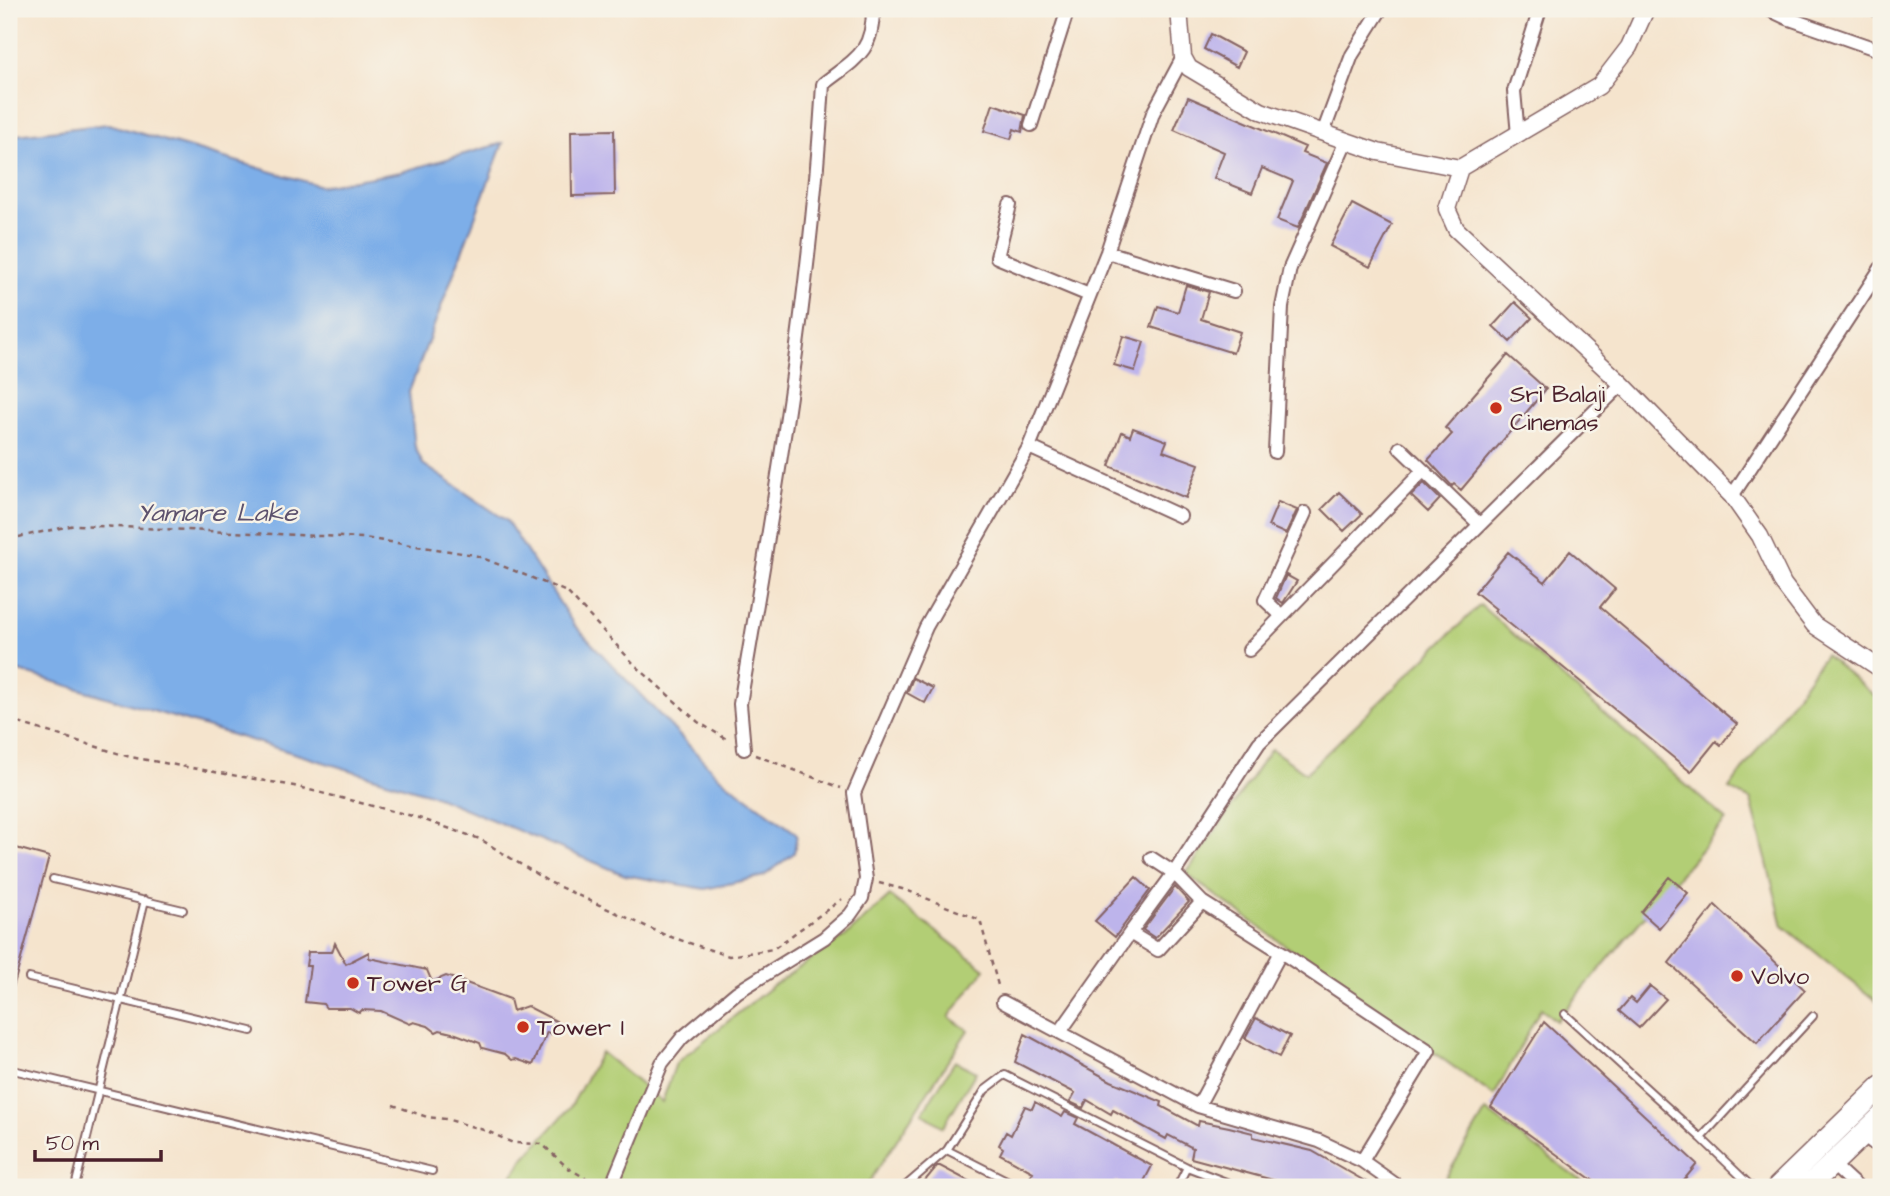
<svg xmlns="http://www.w3.org/2000/svg" width="1890" height="1196" viewBox="0 0 1890 1196" font-family="'Architects Daughter',sans-serif">
<style>
.green{fill:#b2ce75;stroke:#7e7650;stroke-width:2}
.water{fill:#7daee8;stroke:#64668a;stroke-width:2}
.building{fill:#bdb4eb}
.lines{fill:none;stroke-linecap:round;stroke-linejoin:round}
.service-casing{stroke:#866464;stroke-width:10}
.minor-casing{stroke:#866464;stroke-width:16}
.tertiary-casing{stroke:#866464;stroke-width:19}
.primary-casing{stroke:#866464;stroke-width:24}
.path{stroke:#866464;stroke-width:2.5;stroke-dasharray:5 5;stroke-linecap:butt}
.service{stroke:#fff;stroke-width:6}
.minor{stroke:#fff;stroke-width:12}
.tertiary{stroke:#fff;stroke-width:16}
.primary{stroke:#fff;stroke-width:21}
.poi-dot{fill:#c8321e;stroke:#f7f3e8;stroke-width:2.5}
.labels{text-anchor:middle;stroke-width:5;stroke-linejoin:round;paint-order:stroke}
.poi-label{font-size:24px;fill:#4a1f2b;stroke:#f7f3e8;text-anchor:start}
.water-label{font-size:26px;font-style:italic;fill:#5c516d;stroke:#f7f3e8}
</style>
<rect width="100%" height="100%" fill="#f7f3e8"/>
<filter id="ink" filterUnits="userSpaceOnUse"><feTurbulence type="fractalNoise" baseFrequency=".0143" numOctaves="2"/><feDisplacementMap in="SourceGraphic" scale="14" xChannelSelector="R" yChannelSelector="G"/><feConvolveMatrix kernelMatrix="1 2 1 2 8 2 1 2 1" color-interpolation-filters="sRGB"/></filter>
<filter id="wash" filterUnits="userSpaceOnUse"><feTurbulence type="fractalNoise" baseFrequency=".00686" numOctaves="4" result="noise"/><feDisplacementMap in="SourceGraphic" scale="28" xChannelSelector="R" yChannelSelector="G"/><feGaussianBlur stdDeviation="1.57" result="paint"/><feColorMatrix in="noise" values="0 0 0 0 0 0 0 0 0 0 0 0 0 0 0 0 0 1.4 0 .05"/><feComposite in="paint" operator="in"/></filter>
<g filter="url(#wash)">
<rect width="100%" height="100%" fill="#f5e4cd"/>
<path class="green" d="M1480,605l246,215 -170,201 -15,-13 -47,88 -308,-222 85,-125 35,24z
M1825,655l56,46v304l-98,-79 -32,-126 -22,-11z
M890,896l95,73 -36,48 19,13 -102,157h-361l20,-30 45,-49 31,-56 61,50 14,-39 96,-77 75,-51z
M955,1061l21,11 -33,55 -21,-14z
M1486,1111l104,76h-150z"/>
<path class="water" d="M108,124l213,62 80,-14 102,-29 -94,249 6,55 8,17 84,57 67,104 145,152 78,57 -3,19 -30,23 -59,13 -80,-14 -195,-81 -421,-126v-532z"/>
<g id="blocks">
<path class="building" d="M1211,34l33,18 -7,15 -33,-18z
M1188,97l117,50 -3,6 25,10 -29,65 -21,-8 16,-39 -31,-13 -10,25 -38,-15 10,-26 -50,-22z
M993,104l32,11 -3,17 -8,-3 -3,10 -27,-8z
M614,130l1,65 -43,1 -1,-65z
M1352,204l40,21 -22,42 -40,-21z
M1186,285l23,7 -8,27 39,13 -7,21 -82,-26 7,-21 20,6z
M1515,302l17,16 -22,24 -17,-16z
M1123,336l21,6 -9,29 -21,-6z
M1508,355l38,34 -85,101 -7,-6 -2,2 -24,-26 24,-26 -7,-6z
M1133,428l34,13 -4,10 36,13 -13,34 -77,-32 13,-34 8,4z
M1424,483l16,16 -12,13 -17,-16z
M1339,492l23,22 -18,17 -22,-22z
M1278,502l19,8 -11,24 -18,-8z
M1570,551l45,38 -15,18 137,117 -16,21 -5,-4 -25,31 -197,-161 2,-2 -21,-17 33,-40 37,30z
M1286,575l11,6 -14,22 -7,-5z
M913,678l20,10 -8,15 -18,-10z
M9,846l40,11 -36,131 -4,-1z
M1136,877l14,13 -35,47 -20,-16z
M1669,877l19,16 -29,35 -18,-16z
M1175,887l14,15 -34,36 -12,-8z
M1715,905l90,85 -48,53 -88,-80z
M335,943l11,21 23,-12v6l58,12 5,12 14,-6 12,4 52,19 3,12 14,-5 29,15 -5,13 -4,-2 -14,33 -17,-6 -4,1 -7,-6 -23,-6 -2,-5 -24,-9 -16,-4 -4,2 -8,-6 -14,-4 -4,2 -29,-13 -19,-1 -3,3 -9,-5h-24l-3,-4 -18,-2 5,-36h-4l2,-14h24z
M1650,986l16,13 -27,29 -20,-17 11,-13 6,5z
M1256,1018l34,18 -11,21 -34,-19z
M1544,1022l153,142 -19,23h-76l-111,-80z
M1025,1034l86,47 51,21 -1,4 37,20 1,-5 30,6 24,6v4l59,14 63,36h-76l-108,-29 2,-10 -25,-13 -2,4 -53,-29 -2,4 -24,-14 -4,8 -13,-6 5,-9 -60,-31z
M1035,1102l27,15 3,-5 13,6 -3,6 77,42 -11,21h-14l-11,-6 -3,6h-65l-18,-10 3,-5 -33,-18 3,-6 -4,-3 7,-13 5,3 14,-29 7,3z
M937,1166h3l40,21h-50l-7,-4z"/>
</g>
</g>
<g filter="url(#ink)">
<use href="#blocks" fill-opacity="0" stroke="#866464" stroke-width="2"/>
<g class="lines">
<g class="service-casing">
<path id="service" d="M53,879l130,31
M29,978l222,53
M1565,1014l136,124
M9,1069l423,102
M947,1150l73,37
M75,1187l70,-287
M904,1187l43,-37 38,-60 20,-15 182,92 52,20
M1177,1187l10,-20
M1752,1187l-51,-49 112,-122"/>
</g>
<g class="minor-casing">
<path id="minor" d="M1768,9l19,9 86,30
M1875,9l6,3
M1031,125l37,-116
M1323,133l29,-78 29,-46
M1518,135l-4,-44 26,-82
M1010,205l-13,52 92,38
M1107,252l127,39
M1029,447l151,69
M1400,448l78,75
M1275,452l7,-145 8,-39 56,-127
M1732,496l149,-228
M1282,616l-17,-16 40,-87
M1249,650l174,-179
M744,749l-4,-45c35,-205 71,-412 83,-620 32,-25 50,-31 50,-75
M1151,858l23,15 28,29 79,50 -83,154
M1130,933l44,-60 85,-130 363,-359
M1281,952l148,99 -67,110
M1003,1002l195,104 121,35 43,20 37,26
M1060,1032l70,-99 28,17 44,-48
M1863,1135l18,14
M1832,1164l25,23
M611,1187l51,-124 20,-25 55,-46 87,-54 26,-23 12,-17 4,-19 -12,-86 72,-166 103,-180 78,-195 46,-139 30,-56"/>
</g>
<g class="tertiary-casing">
<path id="tertiary" d="M1179,9l4,48 6,11 72,43 117,41 82,16 139,-82 30,-39 17,-38
M1460,168l-13,41 9,20 166,155 110,112 28,40 23,48 31,41 67,44"/>
</g>
<g class="primary-casing">
<path id="primary" d="M1778,1187l103,-100
M1808,1187l73,-70"/>
</g>
<path class="path" d="M9,539l66,-14 289,13 111,17 92,37 68,73 63,57 30,18
M9,720l121,37 164,29 122,31 64,22 69,43 116,53 64,21 44,-7 69,-50
M755,755l86,33
M879,883l27,7 74,30 19,69
M393,1105l34,12 19,2 41,12 26,12 29,1 26,24 28,16"/>
<use href="#service" class="service"/>
<use href="#minor" class="minor"/>
<use href="#tertiary" class="tertiary"/>
<use href="#primary" class="primary"/>
</g>
</g>
<g class="poi-dot">
<circle cx="1496" cy="408" r="7"/>
<circle cx="1737" cy="976" r="7"/>
<circle cx="353" cy="983" r="7"/>
<circle cx="523" cy="1027" r="7"/>
</g>
<g class="labels">
<g class="poi-label">
<text x="1510" y="402">Sri Balaji<tspan x="1510" dy="28">Cinemas</tspan></text>
<text x="1751" y="984">Volvo</text>
<text x="367" y="991">Tower G</text>
<text x="537" y="1035">Tower I</text>
</g>
<g class="water-label">
<text x="217" y="521">Yamare Lake</text>
</g>
</g>
<rect width="1890" height="1196" fill="none" stroke="#f7f3e8" stroke-width="35"/>
<path d="M35 1150v10h126v-10" fill="none" stroke="#4a1f2b" stroke-width="3.5"/>
<text x="46" y="1150" font-size="21" fill="#4a1f2b" stroke="#f7f3e8" stroke-width="5" paint-order="stroke">50 m</text>
</svg>
